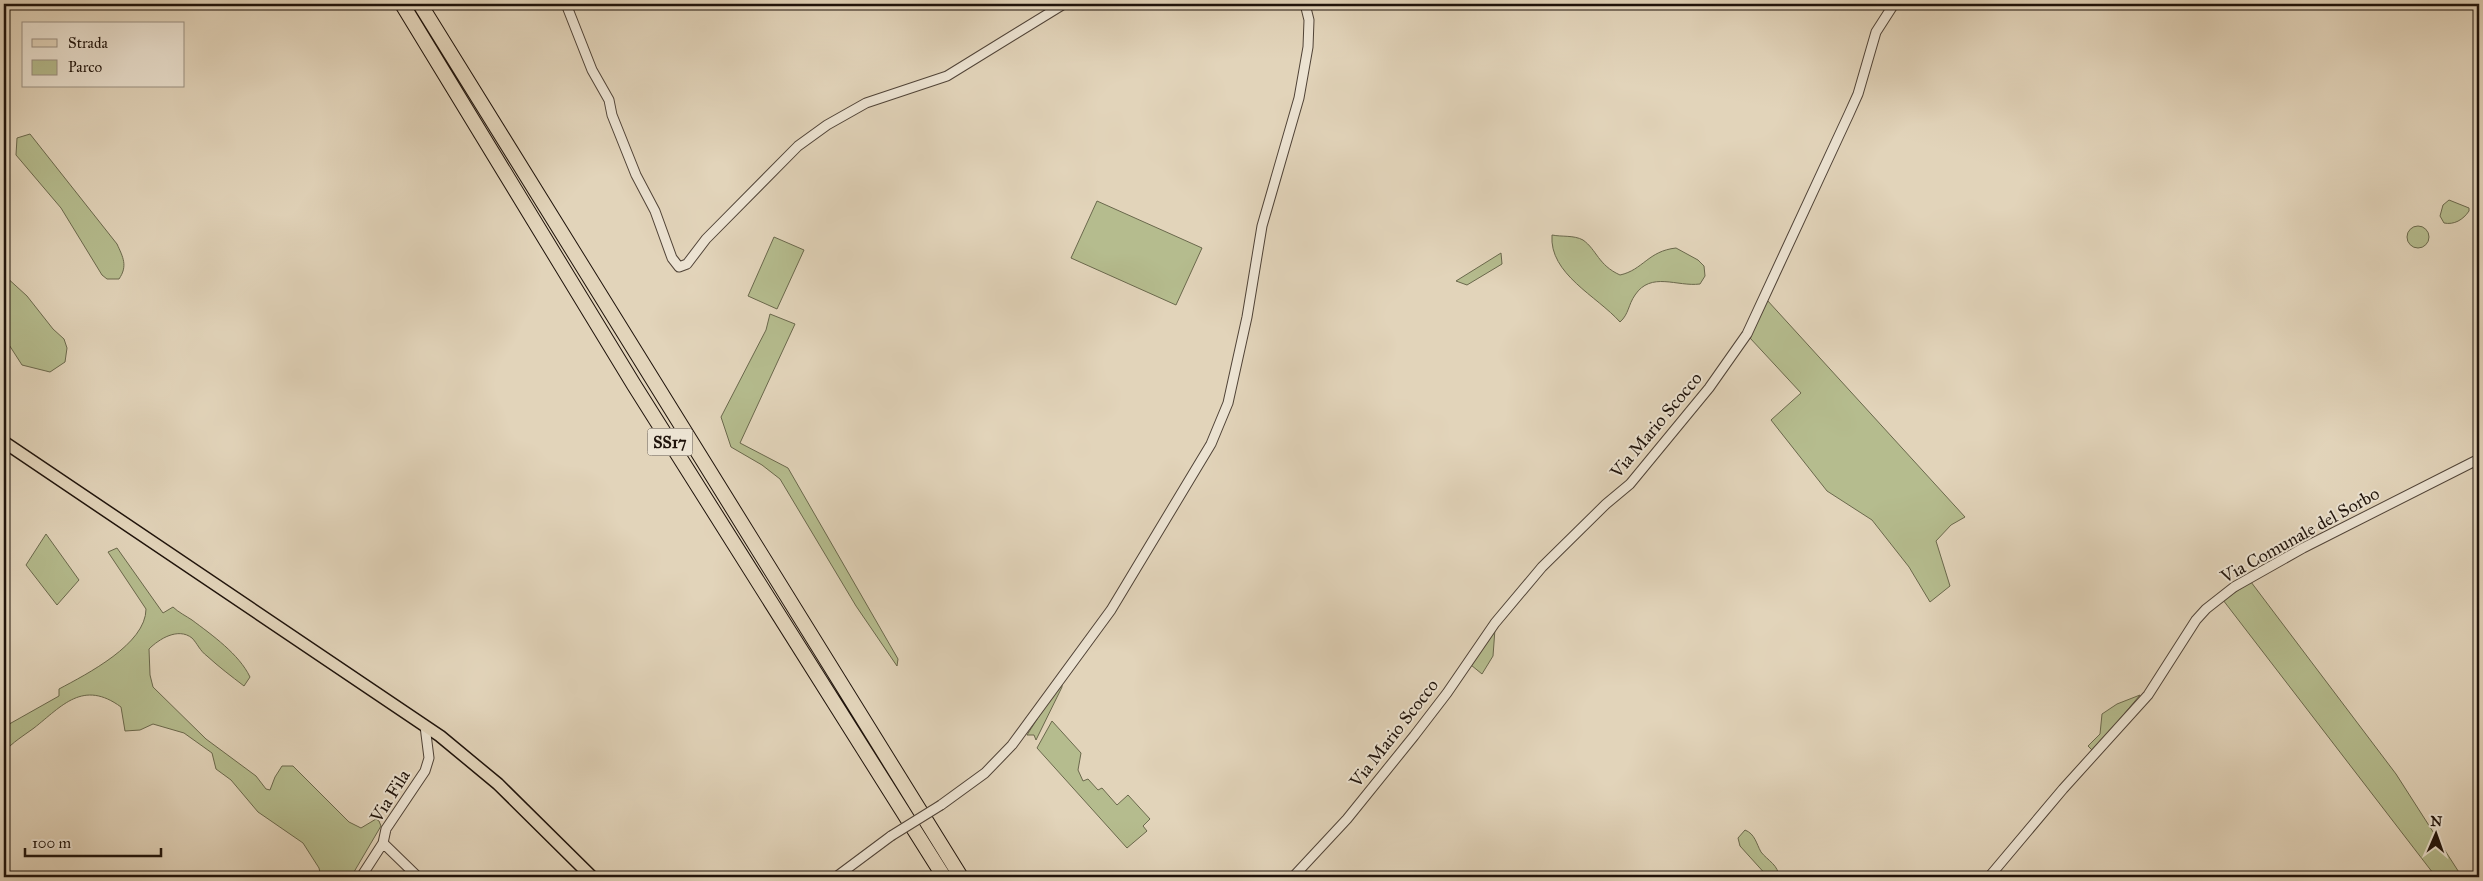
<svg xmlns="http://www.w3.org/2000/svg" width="2483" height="881" viewBox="0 0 2483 881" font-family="'IM FELL Great Primer',serif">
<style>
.green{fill:#b5bc8e;stroke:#6a684c}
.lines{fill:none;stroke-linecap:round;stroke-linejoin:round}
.minor-casing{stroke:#504337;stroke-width:11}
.major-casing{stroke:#1f130b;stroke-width:14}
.highway-casing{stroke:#1f130b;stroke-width:16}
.minor{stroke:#ece3d2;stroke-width:9}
.major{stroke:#e2d4ba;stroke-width:11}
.highway{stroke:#e2d4ba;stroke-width:14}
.minor-bridge-casing{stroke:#504337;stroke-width:11;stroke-linecap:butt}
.minor-bridge{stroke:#ece3d2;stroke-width:9}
.labels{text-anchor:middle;stroke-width:4;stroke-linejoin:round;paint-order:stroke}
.shield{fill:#ece3d2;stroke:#5c5147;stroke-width:1}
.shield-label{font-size:16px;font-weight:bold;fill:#1f130b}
.street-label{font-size:18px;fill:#1f130b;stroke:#ece3d2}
</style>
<rect width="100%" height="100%" fill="#e2d4ba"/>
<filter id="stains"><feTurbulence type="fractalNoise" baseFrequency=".004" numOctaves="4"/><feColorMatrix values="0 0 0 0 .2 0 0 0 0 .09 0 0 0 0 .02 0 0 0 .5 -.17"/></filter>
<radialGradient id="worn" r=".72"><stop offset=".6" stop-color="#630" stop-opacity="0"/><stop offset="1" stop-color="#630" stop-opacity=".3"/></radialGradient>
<path class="green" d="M30,134l87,110c6,13 11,22 2,35h-12l-5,-4 -41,-67 -45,-53 1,-17z
M2449,200l20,8v3c-6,9 -15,14 -25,12l-4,-7 3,-11z
M1097,201l105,47 -26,57 -105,-47z
M2407 237a11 11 0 1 1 22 0a11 11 0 1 1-22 0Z
M1552,235c10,2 22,0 31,5 14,10 15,25 37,35 23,-5 28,-24 56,-27l22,12 6,6 1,10 -5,8c-23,3 -49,-13 -65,11 -7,10 -6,19 -15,27 -23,-26 -71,-48 -68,-87z
M774,237l30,13 -27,59 -29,-13z
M1501,253l1,11 -35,21 -11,-4z
M4,275l23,21 26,33 11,10 3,9 -2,14 -15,10 -28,-7 -18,-28z
M1767,300l198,217 -14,8 -15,16 14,45 -20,16 -21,-35 -37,-47 -45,-29 -56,-71 30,-27 -51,-55z
M770,314l25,10 -55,119 48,25 110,191 -1,7 -41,-60 -76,-127 -18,-14 -31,-18 -10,-30 45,-87z
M46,534l33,46 -22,25 -31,-40z
M117,548l46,65 10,-6c5,5 13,9 19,13 20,15 47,34 58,57l-6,9c-13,-10 -25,-19 -37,-30 -7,-5 -10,-13 -15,-18 -14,-11 -33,1 -43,11l1,26 3,12 53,52 50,37 10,13 4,1 5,-13 7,-11h11l56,56 12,6 15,-9 3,2 2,5 -30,51h-30l-2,-9 -16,-25 -45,-31 -27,-32 -15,-11 -4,-16 -28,-20 -31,-9 -13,6 -15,1 -4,-24c-38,-28 -59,-1 -87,21 -11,8 -21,14 -30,24v-25l55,-31v-7c28,-15 87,-45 87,-80l-38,-57z
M2251,582l145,192 66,103h-26l-213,-277z
M1495,629l-2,27 -11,18 -11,-9z
M1062,680v7l-26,53 -2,-5h-7z
M2140,695l-47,56 -5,-5 12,-12 2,-20 15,-10z
M1052,721l29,32 -3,17 5,11 5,-2 10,11 4,-2 15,17 11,-10 22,24 -7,7 4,5 -20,17 -90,-100z
M1745,830c10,4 11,13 16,22 6,8 19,14 17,25h-10l-28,-31 -2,-8z"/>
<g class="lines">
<g class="minor-casing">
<path id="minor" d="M566,4l26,66 17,30 3,15 24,60 19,36 17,47 7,9 8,-3 19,-25 92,-93 29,-21 39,-22 81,-27 117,-72
M941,805l44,-32 27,-28 99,-135 100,-166 17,-41 19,-86 15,-91 37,-128 9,-51 1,-27 -4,-16
M383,843l35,34
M361,877l22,-34 3,-14 39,-58 4,-13 -4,-32
M836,877l55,-41
M1293,877l54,-58 67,-83 33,-43 48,-70 47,-56 64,-63 24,-20 79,-96 38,-54 102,-220 9,-20 18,-62 18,-28
M1989,877l74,-88 85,-94 48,-75 10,-11 28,-22 69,-39 176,-89"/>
</g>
<g class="major-casing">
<path id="major" d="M4,442l436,294 58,48 94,93"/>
</g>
<g class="highway-casing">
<path id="highway" d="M402,4l232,381 310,492
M420,4l541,873"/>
</g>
<use href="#minor" class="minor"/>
<use href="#major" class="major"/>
<use href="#highway" class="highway"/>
<g class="minor-bridge-casing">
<path id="minor-bridge" d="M891,836l50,-31"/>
</g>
<use href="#minor-bridge" class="minor-bridge"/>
</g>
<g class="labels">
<rect class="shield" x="647.5" y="428.5" width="45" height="27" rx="4"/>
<g class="shield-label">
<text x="670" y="448">SS17</text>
</g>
<g class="street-label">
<text transform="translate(1656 425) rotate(-50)" y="6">Via Mario Scocco</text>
<text transform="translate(2300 535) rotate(-29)" y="6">Via Comunale del Sorbo</text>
<text transform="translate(1394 733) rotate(-52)" y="6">Via Mario Scocco</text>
<text transform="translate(390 796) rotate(-58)" y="6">Via Fila</text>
</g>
</g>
<rect width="2483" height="881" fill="none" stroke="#e2d4ba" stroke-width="20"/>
<rect x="5" y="5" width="2473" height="871" fill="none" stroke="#1f130b" stroke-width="2.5"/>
<rect x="10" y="10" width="2463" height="861" fill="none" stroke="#1f130b"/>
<rect x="22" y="22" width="162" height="65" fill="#ece3d2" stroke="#9a9082"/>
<rect x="32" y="39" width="25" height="8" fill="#e2d4ba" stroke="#9a9082"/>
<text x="68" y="48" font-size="15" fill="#1f130b">Strada</text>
<rect x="32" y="60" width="25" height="15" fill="#b5bc8e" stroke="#9a9082"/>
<text x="68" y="72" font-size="15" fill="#1f130b">Parco</text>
<g transform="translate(2436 834) rotate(2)" stroke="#ece3d2" stroke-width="4" paint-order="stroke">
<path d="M0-4L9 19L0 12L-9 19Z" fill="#1f130b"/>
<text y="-8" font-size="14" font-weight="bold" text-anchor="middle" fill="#1f130b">N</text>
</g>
<path d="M25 848v8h136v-8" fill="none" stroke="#1f130b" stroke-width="2.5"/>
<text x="32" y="848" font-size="15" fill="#1f130b" stroke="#ece3d2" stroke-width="4" paint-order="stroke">100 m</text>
<rect width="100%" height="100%" filter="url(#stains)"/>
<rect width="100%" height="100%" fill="url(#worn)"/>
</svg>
